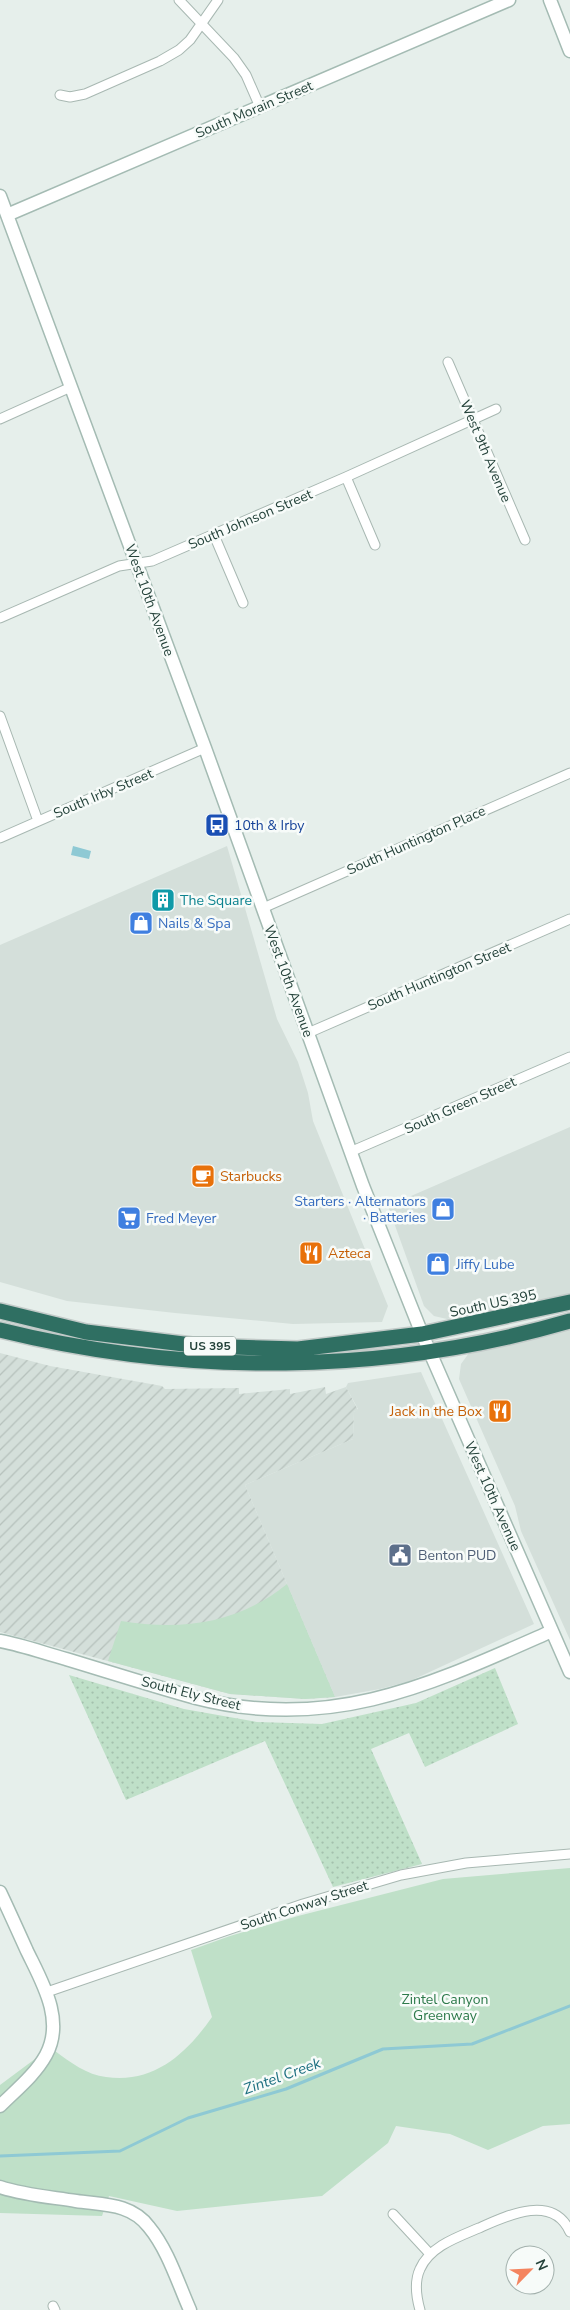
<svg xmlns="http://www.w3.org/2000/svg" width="570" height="2310" viewBox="0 0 570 2310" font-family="'Nunito Sans',sans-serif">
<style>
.built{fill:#d4dfda}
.industrial{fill:url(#industrial-furrows)}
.grass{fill:url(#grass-dots)}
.park{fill:#bfe0c8}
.water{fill:#8ec9d4}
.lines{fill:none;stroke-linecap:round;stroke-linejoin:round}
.stream{stroke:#8ec9d4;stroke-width:3}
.street-casing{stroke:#a8b8b2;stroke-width:11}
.secondary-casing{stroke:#a4bbb3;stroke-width:15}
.highway-casing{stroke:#c2cac8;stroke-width:18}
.street{stroke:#fff;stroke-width:9}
.secondary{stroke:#fff;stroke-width:12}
.highway{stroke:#2f6f62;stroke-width:15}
.labels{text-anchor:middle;stroke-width:5;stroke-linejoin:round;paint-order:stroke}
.shield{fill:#f7fbf9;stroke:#637a73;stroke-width:1}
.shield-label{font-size:12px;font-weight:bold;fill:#24423a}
.street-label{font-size:14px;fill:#24423a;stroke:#f7fbf9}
.transit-label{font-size:14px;fill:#164399;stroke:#f7fbf9;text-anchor:start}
.culture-label{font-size:14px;fill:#0d838f;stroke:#f7fbf9;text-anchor:start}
.shop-label{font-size:14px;fill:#366cbe;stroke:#f7fbf9;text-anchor:start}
.food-label{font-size:14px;fill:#c56008;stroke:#f7fbf9;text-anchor:start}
.service-label{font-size:14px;fill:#4e5e75;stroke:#f7fbf9;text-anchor:start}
.park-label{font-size:14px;fill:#2d7a4b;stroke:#f7fbf9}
.water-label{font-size:15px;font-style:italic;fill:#1c6f80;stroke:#f7fbf9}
</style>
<defs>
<pattern id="industrial-furrows" width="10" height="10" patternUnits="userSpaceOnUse" patternTransform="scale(1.25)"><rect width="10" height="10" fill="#d4dfda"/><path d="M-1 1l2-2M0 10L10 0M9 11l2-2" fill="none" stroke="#b6c1bc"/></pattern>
<pattern id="grass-dots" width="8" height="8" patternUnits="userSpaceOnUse" patternTransform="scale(1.25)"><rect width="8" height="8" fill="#bfe0c8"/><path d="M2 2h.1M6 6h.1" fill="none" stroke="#a4c1ad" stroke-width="1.8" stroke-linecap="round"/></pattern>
</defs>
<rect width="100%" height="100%" fill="#e6efeb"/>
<path class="built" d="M227,846l50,173 21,43 10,31 5,28 75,185 -6,16 -89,2 -118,-11 -108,-12 -67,-19v-337z
M570,1127v168l-48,14 -32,2 -43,8 -13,-3 -10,-10 -36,-100z
M570,1327v313l-49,-109 -6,-25 -56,-127 2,-15 8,-11z
M421,1372l113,252 -124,57 -30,8 -45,8 -90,-212 108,-46 1,-27 4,-3 -12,-22 2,-4z"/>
<path class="industrial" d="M0,1353l50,13 112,20 3,3 74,-1v6l51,-5v5l35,-7 1,7 20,-7 12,23 -4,2 -1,27 -108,46 90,212 -30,2 -75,-5 -230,-62z"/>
<path class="grass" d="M495,1668l23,56 -93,43 -16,-34 -38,16 51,115 -89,23 -68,-146 -139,59 -57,-125 115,34 73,13 65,2 94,-21z"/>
<path class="park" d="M287,1584l48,113 -30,2 -75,-5 -122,-33 13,-40c61,10 117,3 166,-37z
M570,1868v256l-27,2 -55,24 -38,-16 -54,-8 -8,17 -66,53 -145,15 -68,-15 -7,20 -102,-3v-128l39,-29 16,-5c15,11 32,24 51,26 48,7 81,-24 106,-60l-21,-67 39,-14 68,-20 145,-37z"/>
<path class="water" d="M73,846l18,5 -2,8 -18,-4z"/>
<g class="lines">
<path class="stream" d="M0,2156l120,-5 68,-33 98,-29 97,-40 89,-5 98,-38"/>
<g class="street-casing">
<path id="street" d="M179,0l55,58 12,17 14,32
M60,95l10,2 15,-3 75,-33 19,-11 11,-10 28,-40
M448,362l77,178
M0,419l71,-32
M346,477l29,68
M214,535l29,68
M0,618l119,-52 33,-5 194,-84 150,-68
M0,716l38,105
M0,838l205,-90
M263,908l307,-135
M308,1033l262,-114
M350,1152l220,-95
M47,1992l256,-88 98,-29 65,-12 104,-9
M393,2214l37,40
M53,2306l2,4
M420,2310c-4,-14 -6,-28 0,-41 10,-23 38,-32 59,-41 27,-12 74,-35 91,4"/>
</g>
<g class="secondary-casing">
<path id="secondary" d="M550,0l20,51
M0,196l205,552 158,438 59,148 148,338
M7,215l502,-215
M0,1641c22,4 44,12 66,18 43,13 87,27 130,39 135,35 236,-14 356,-67
M0,1892c9,19 18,39 27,59 15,31 38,69 19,104 -11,20 -30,35 -46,51
M0,2187c24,8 51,10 76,14 27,4 55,2 73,26 19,23 29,56 41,83"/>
</g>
<g class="highway-casing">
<path id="highway" d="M0,1311l86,21 114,14 98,3 124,-15 148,-32
M0,1330c186,46 385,45 570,-9"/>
</g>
<use href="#street" class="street"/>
<use href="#secondary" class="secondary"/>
<use href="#highway" class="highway"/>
</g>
<defs>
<g id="bus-square" transform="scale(1.25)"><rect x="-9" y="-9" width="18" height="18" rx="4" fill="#1a4fb4" stroke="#f7fbf9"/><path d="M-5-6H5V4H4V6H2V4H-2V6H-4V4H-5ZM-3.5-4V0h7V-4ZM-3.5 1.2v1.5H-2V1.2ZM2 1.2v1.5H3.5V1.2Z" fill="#fff"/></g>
<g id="building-square" transform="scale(1.25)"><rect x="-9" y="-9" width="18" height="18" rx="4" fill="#0f9aa8" stroke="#f7fbf9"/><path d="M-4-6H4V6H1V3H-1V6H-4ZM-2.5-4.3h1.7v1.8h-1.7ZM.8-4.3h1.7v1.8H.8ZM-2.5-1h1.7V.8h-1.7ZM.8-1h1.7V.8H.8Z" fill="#fff"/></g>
<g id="shop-square" transform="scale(1.25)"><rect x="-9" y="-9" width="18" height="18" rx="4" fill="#3f7fe0" stroke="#f7fbf9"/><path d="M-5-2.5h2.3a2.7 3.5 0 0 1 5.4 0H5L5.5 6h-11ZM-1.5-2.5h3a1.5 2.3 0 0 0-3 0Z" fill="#fff"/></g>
<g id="cafe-square" transform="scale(1.25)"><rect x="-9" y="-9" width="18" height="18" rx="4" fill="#e8710a" stroke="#f7fbf9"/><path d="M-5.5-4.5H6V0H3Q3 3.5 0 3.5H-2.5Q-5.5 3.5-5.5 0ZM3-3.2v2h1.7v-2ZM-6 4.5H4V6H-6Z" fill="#fff"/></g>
<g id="supermarket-square" transform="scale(1.25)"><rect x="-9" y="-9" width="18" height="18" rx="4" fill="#3f7fe0" stroke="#f7fbf9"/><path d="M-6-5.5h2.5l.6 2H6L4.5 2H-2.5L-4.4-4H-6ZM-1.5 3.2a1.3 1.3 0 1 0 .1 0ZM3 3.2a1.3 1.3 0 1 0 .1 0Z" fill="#fff"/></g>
<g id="restaurant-square" transform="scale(1.25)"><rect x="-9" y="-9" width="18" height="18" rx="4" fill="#e8710a" stroke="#f7fbf9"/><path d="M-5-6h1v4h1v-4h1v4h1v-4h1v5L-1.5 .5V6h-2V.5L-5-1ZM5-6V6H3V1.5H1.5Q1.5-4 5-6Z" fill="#fff"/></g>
<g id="civic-square" transform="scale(1.25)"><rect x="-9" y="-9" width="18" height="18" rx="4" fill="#5c6f8a" stroke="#f7fbf9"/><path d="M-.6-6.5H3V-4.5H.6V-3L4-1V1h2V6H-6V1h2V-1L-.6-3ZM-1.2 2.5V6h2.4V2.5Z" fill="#fff"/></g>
</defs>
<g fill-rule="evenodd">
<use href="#bus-square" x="217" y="825"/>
<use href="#building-square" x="163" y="900"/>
<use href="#shop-square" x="141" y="923"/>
<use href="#cafe-square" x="203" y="1176"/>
<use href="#shop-square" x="443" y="1209"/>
<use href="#supermarket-square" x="129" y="1218"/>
<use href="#restaurant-square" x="311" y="1253"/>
<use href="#shop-square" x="438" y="1264"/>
<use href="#restaurant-square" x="500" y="1411"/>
<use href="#civic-square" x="400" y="1555"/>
</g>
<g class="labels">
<rect class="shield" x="184" y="1336.5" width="52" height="19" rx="4"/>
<g class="shield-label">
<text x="210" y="1350">US 395</text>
</g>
<g class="street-label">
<text transform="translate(254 109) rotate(-23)" y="5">South Morain Street</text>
<text transform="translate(486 451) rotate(67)" y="5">West 9th Avenue</text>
<text transform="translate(250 519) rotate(-23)" y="5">South Johnson Street</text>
<text transform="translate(150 600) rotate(70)" y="5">West 10th Avenue</text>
<text transform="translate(103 793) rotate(-23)" y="5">South Irby Street</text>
<text transform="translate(416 840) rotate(-24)" y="5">South Huntington Place</text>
<text transform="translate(439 976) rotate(-23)" y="5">South Huntington Street</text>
<text transform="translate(289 981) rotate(70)" y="5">West 10th Avenue</text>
<text transform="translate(460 1105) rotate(-24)" y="5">South Green Street</text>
<text transform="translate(493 1303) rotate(-12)" y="5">South US 395</text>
<text transform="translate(493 1496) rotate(66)" y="5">West 10th Avenue</text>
<text transform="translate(191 1693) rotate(14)" y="5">South Ely Street</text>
<text transform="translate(304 1905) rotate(-18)" y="5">South Conway Street</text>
</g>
<g class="transit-label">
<text x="234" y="830">10th &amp; Irby</text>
</g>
<g class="culture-label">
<text x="180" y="905">The Square</text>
</g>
<g class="shop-label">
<text x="158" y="928">Nails &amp; Spa</text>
<text x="426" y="1206" text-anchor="end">Starters · Alternators<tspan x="426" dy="16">· Batteries</tspan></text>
<text x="146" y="1223">Fred Meyer</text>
<text x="456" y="1269">Jiffy Lube</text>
</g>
<g class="food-label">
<text x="220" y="1181">Starbucks</text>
<text x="328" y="1258">Azteca</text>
<text x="482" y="1416" text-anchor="end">Jack in the Box</text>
</g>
<g class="service-label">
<text x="418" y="1560">Benton PUD</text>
</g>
<g class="park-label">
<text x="445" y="2004">Zintel Canyon<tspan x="445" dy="16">Greenway</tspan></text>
</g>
<g class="water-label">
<text transform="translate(282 2076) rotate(-20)" y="5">Zintel Creek</text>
</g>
</g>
<g transform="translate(530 2270) rotate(66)"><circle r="24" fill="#f7fbf9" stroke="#a3b1ad"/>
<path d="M0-4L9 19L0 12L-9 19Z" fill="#f4845f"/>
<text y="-8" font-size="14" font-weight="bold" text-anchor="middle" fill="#24423a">N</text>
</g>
</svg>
